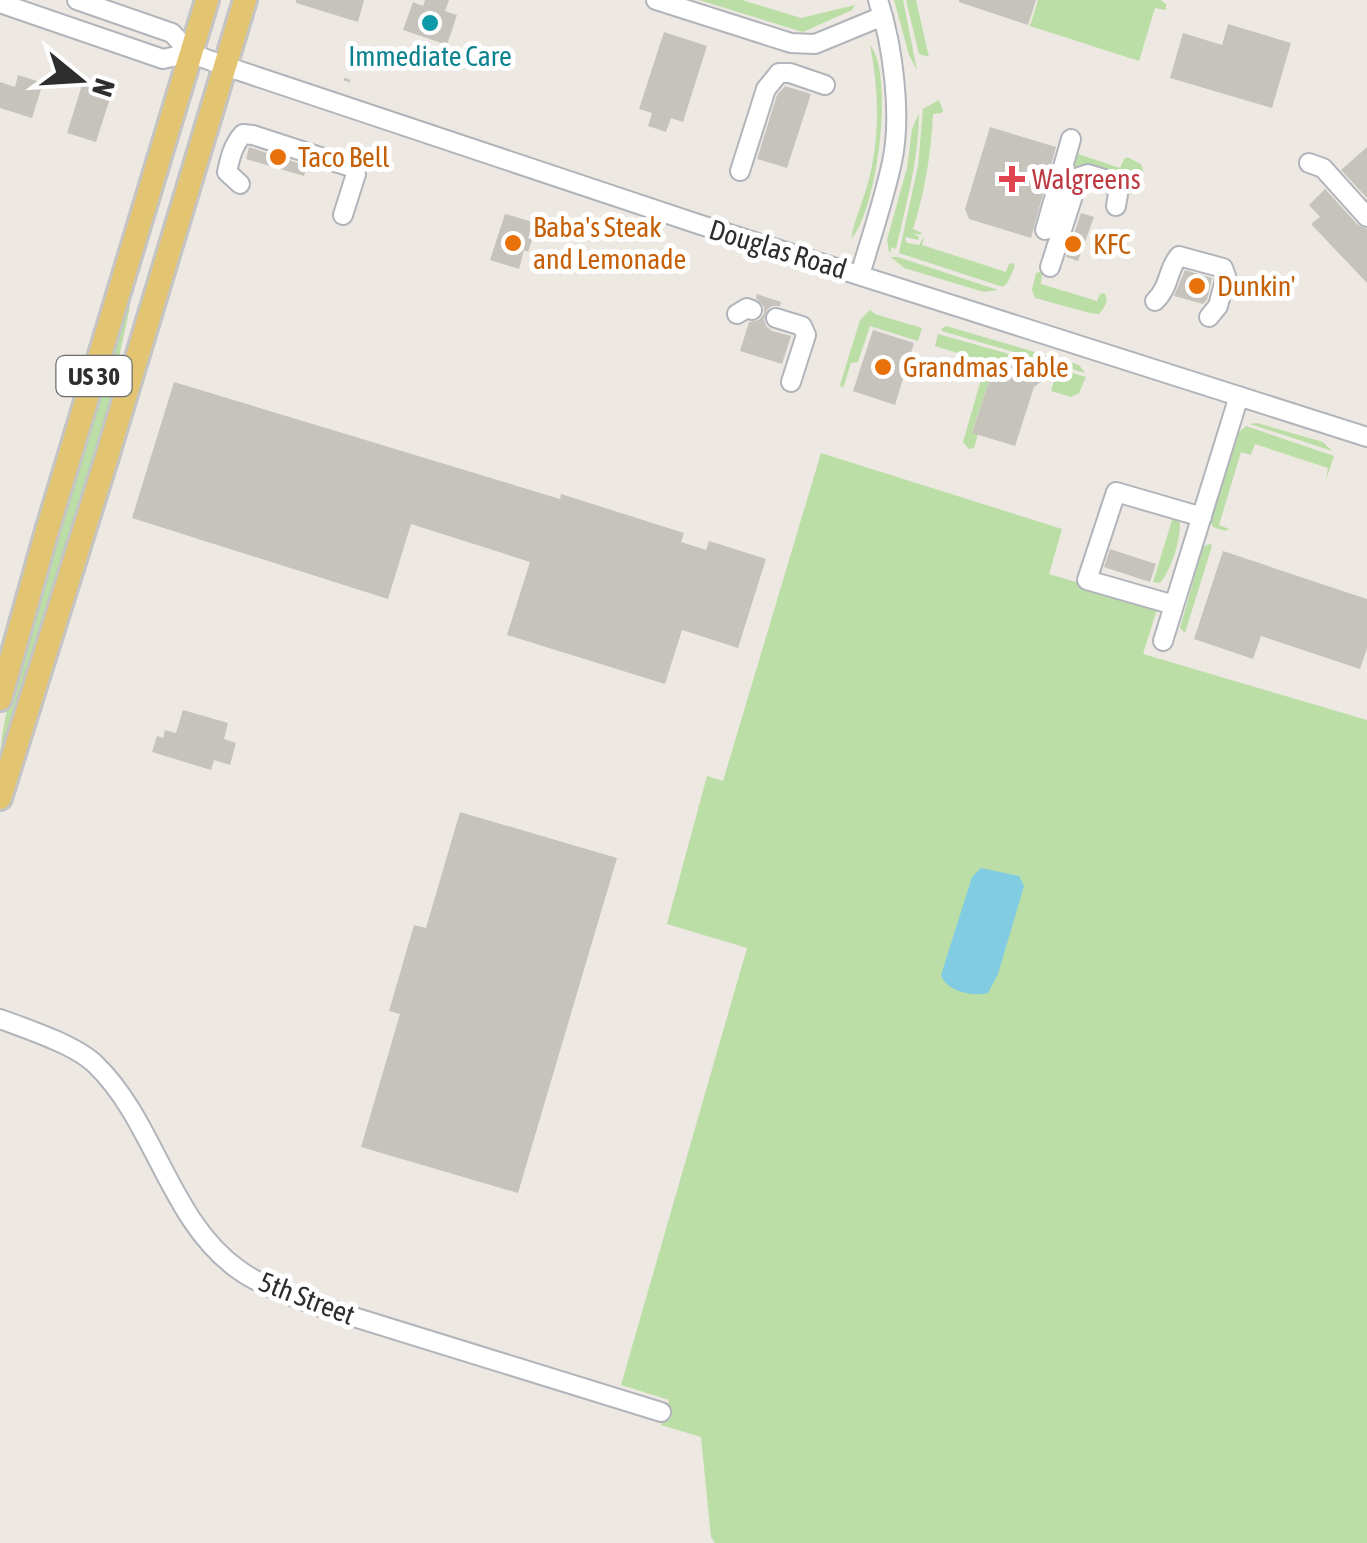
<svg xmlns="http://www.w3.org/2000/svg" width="1367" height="1543" viewBox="0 0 1367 1543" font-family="'Asap Condensed',sans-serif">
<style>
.green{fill:#badea5}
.water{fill:#81cce3}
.building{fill:#c6c3bd}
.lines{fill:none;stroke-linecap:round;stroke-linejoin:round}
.minor-casing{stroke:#b2b4bc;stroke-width:22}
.major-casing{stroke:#c4c4c4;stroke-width:28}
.path{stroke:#c4c4c4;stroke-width:2.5;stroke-dasharray:8 5;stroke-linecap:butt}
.minor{stroke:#fff;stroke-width:18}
.major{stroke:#e3c571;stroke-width:22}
.culture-dot{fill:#0f9aa8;stroke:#fff;stroke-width:4}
.food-dot{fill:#e8710a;stroke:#fff;stroke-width:4}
.health-dot{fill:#e0444e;stroke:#fff;stroke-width:4}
.labels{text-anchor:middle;stroke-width:10;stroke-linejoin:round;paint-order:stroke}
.shield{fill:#fff;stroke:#6d6d6d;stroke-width:2.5}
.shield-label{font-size:25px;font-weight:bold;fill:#2e2e2e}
.culture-label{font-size:28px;fill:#0d838f;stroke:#fff}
.food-label{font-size:28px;fill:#c56008;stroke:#fff;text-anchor:start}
.health-label{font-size:28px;fill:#be3a42;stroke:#fff;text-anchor:start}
.street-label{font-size:28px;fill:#2e2e2e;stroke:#fff}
</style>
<rect width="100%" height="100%" fill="#ede8e2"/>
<path class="green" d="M699,0h43l59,18 54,-13 -3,5 -49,22z
M894,0h9l14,70 -8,-15z
M906,0h10l13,57 -10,-3z
M1038,0h123l5,4v6l-11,-2 -16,53 -109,-35z
M870,45c25,29 7,167 -19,194 3,-18 13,-40 18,-60 11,-44 10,-89 1,-134z
M939,100l4,10 -1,3 -9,1c-2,40 -8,77 -20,115l9,4 -2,2 -7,-2 6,4 -1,3 -12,-3 -1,2 2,4 12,2 5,-9 -2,9 84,27 3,-8 4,-1 2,3 -7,16 -5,5 -104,-34 19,-87 5,-57z
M919,113c0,46 -13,91 -23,136l-5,-2v5h-2l-2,-12 20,-72 5,-39z
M1078,154l42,14 4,-9 3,-2 14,7 3,9 -6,17 -4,4h-5l-41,-28 -42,88 -2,-2 18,-46z
M891,257h7l100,33 -14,2 -80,-24z
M1039,272l3,1 -1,11 56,17 3,-7 4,-1c6,7 0,15 -5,21l-9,-1 -55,-15 -3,-8 4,-17z
M126,306l4,1 -32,146 -98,313c0,-51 21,-102 34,-150 29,-104 60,-207 92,-310z
M870,310l5,4 47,14 -4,13 -48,-15 -12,36 -7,1 -8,25 -3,-3 20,-65z
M946,326l133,39 6,8 -143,-42 -1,-2z
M938,334l117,33 -3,11 -56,-17 -24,71 6,2 -4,14 -5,1 -6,-7 23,-80 -51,-16z
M1058,369l28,8 -7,16 -8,4 -20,-6z
M1257,423l66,19 9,9 -82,-27z
M1246,426l88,30 -8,24 2,-12 -73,-24 -4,11 -10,-3 -22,73 10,4 -4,2 -12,-4 -3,-6 24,-79 3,-8z
M821,453l241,76 -13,45 109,32 -15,48 224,66v823h-652l-4,-6 -10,-100 -40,-12 8,-25 -48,-15 126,-437 -80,-24 40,-148 16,5z
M1173,517l7,6c0,18 -8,46 -20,60l-7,-1z
M1209,544l3,1 -1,4 -26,84 -5,-5 23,-81z"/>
<path class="water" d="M981,868l38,8 5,10 -26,88 -10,19c-16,4 -42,-2 -47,-18l31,-98z"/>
<path class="building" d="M296,0h68l-6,22 -62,-19z
M425,0h24l-4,11 12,4 -10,30 -44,-15 10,-28 10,4z
M959,0h77l-8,25 -69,-23z
M1228,24l63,19 -19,65 -102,-30 13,-45 39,12z
M664,32l43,14 -24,76 -12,-4 -5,14 -18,-6 4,-13 -13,-4z
M18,75l25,8 -11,35 -32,-10v-26l15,5z
M82,85l29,10 -15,47 -29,-9z
M785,86l26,8 -24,74 -30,-9 20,-64z
M990,127l66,20 -25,91 -62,-19 -4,-10z
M249,147l58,19 -3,10 -58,-17z
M1367,147v51l-26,-28z
M1325,189l33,36 9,4v54l-56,-59 9,-7 -11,-12z
M1081,213l13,4 -16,44 -12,-4z
M505,214l28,8 -5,16 4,1 -2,7 -2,6 -4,-2 -5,19 -29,-9z
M1185,270l27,8 -5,22 -4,4 -29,-8z
M757,294l24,8 -1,4h-8l-5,4 -3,10 2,6 6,5 19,5 -9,28 -42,-13 9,-29 10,-2 5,-6v-7l-8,-9z
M873,330l41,13 -19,62 -42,-14z
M996,360l52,17 -14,10 -19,59 -43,-13z
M174,382l386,117 1,-5 123,39 -3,9 25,8 3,-9 57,18 -28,89 -56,-18 -17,54 -158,-49 23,-73 -119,-38 -23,75 -256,-81z
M1110,549l46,15 -6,18 -46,-15z
M1223,551l144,48v49l-7,21 -99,-33 -8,23 -59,-20z
M183,710l45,13 -4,16 12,4 -6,22 -16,-5 -3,10 -59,-18 5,-16 6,2 2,-8 11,3z
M460,812l157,46 -99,335 -157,-46 39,-133 -11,-3 25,-86 12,3z"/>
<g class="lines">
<g class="minor-casing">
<path id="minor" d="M77,0l95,33 18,20 35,13 473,158 669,213
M656,0l135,43 24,1 68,-28
M0,3l163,56 27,-6
M1309,163l14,5 44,49
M740,171l26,-82 13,-16h11l35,12
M240,184l-13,-12c3,-14 6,-27 16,-38l10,1 101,33 2,6 -13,41
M1045,230l26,-91
M1050,267l29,-90 9,-3 26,8 4,12 -2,12
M860,275c11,-38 24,-75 32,-113 10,-46 1,-117 -14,-162
M1155,301c15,-14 12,-31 24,-45l44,12 3,8 -8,30 -9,11
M737,314l10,-6 5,2
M776,318l26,8 4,9 -15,47
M1174,605l-87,-25 29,-88 86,25
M1163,641l76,-245
M0,1019c27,10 76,26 96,46 59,57 74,157 143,205 22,16 51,25 76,35l346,107"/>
</g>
<g class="major-casing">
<path id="major" d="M0,699l46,-165 161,-534
M0,798l106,-338 139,-460"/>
</g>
<path class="path" d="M344,79l6,2"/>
<use href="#minor" class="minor"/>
<use href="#major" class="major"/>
</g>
<circle class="culture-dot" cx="430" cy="23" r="10"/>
<g class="food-dot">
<circle cx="278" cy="157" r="10"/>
<circle cx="513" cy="243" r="10"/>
<circle cx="1073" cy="244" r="10"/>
<circle cx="1197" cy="286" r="10"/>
<circle cx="883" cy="367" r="10"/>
</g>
<path class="health-dot" d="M1007 164h10v10h10v10h-10v10h-10v-10h-10v-10h10z"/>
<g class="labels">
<rect class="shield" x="56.5" y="356" width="75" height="40" rx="8"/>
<g class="shield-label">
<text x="94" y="385">US 30</text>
</g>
<g class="culture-label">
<text x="430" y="66">Immediate Care</text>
</g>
<g class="food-label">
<text x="298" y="167">Taco Bell</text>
<text x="533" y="237">Baba's Steak<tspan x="533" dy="32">and Lemonade</tspan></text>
<text x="1093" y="254">KFC</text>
<text x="1217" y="296">Dunkin'</text>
<text x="903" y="377">Grandmas Table</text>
</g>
<g class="health-label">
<text x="1032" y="189">Walgreens</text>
</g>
<g class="street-label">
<text transform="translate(778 249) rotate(17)" y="10">Douglas Road</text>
<text transform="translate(307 1298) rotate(21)" y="10">5th Street</text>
</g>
</g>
<g transform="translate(80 80) rotate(108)" stroke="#ffffff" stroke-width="8" paint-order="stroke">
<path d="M0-8L18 38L0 25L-18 38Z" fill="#2e2e2e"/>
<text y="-15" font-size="28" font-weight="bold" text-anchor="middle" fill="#2e2e2e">N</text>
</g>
</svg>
